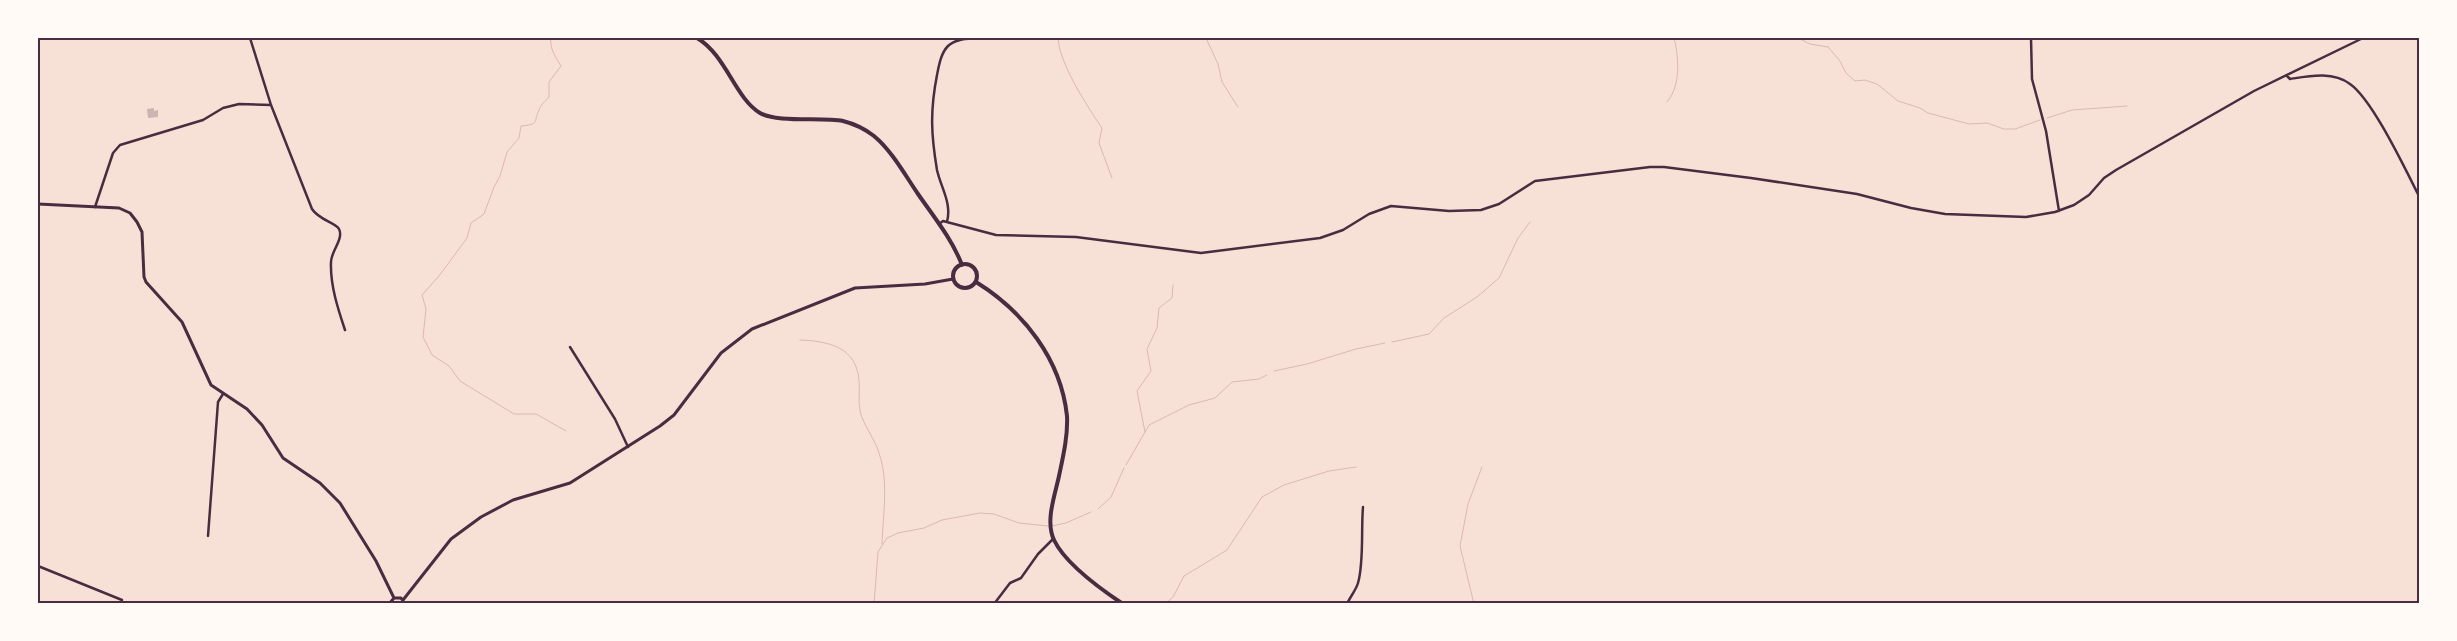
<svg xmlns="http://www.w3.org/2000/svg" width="2457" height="641" viewBox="0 0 2457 641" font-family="'Archivo Narrow',sans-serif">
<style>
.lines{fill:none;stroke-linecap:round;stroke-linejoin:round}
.stream{stroke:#dcb8b0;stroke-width:1}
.building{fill:#ccb4b1}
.minor{stroke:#4a2c40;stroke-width:2.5}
.tertiary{stroke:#4a2c40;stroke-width:3}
.secondary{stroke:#4a2c40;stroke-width:4}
.neatline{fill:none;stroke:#4a2c40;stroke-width:2}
</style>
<rect width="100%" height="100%" fill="#f7e1d7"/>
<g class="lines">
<path class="stream" d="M551,38c-2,10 5,20 10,28l-12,16v15c-3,4 -9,8 -10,13 -6,13 1,14 -18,16l-2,12 -12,14 -7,24 -6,11 -10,27 -13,9 -4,15 -28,38 -17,19 4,14 -3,28 9,18 17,11 11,15 54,33h22l30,17
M1058,38c1,25 29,68 44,90l-3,15 13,35
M1206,38l12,26 4,18 16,25
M1798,38l12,6 18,3 12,14 6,12 9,8 10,-1 12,4 21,17 22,7 8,5 41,11 18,-1 17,6h11l25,-9
M1667,102c14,-16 12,-45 7,-64
M2047,118l25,-8 55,-4
M800,340c28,1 57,7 59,41 1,10 -1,20 1,30 3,14 15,28 19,42 10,29 4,61 3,91
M1392,342l37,-8 15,-16 33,-21 22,-19 19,-40 12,-16
M1274,371l33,-7 49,-15 29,-6
M1145,432l-8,-41 14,-20 -4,-22 10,-21 2,-20 13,-10 1,-13
M1126,465l23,-40 40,-20 26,-7 17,-16 27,-3 8,-4
M1098,509l13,-12 13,-29
M1052,526l14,-3 25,-11
M874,604l4,-52 9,-14 11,-5 26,-5 18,-8 38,-7 14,1 25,9 29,3
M1165,604l8,-7 11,-21 43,-26 35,-53 22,-12 45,-14 27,-4
M1474,604l-14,-58 8,-42 14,-37"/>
</g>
<path class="building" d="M154,108v3l4,-1v7l-10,1 -1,-9z"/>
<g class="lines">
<path class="minor" d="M250,38l21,67 41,104c7,11 24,14 27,20 5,10 -8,22 -8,33 -1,23 7,47 14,68
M2031,38l1,41 14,52 13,80
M2287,76l3,3c19,-3 43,-8 60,5 23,16 56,87 70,114
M95,207l18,-54 7,-8 83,-25 20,-12 16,-4 32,1
M947,222c5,-19 -6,-34 -10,-52 -6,-36 -7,-59 0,-95 2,-10 4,-22 11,-29 7,-7 19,-7 29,-8
M939,224l4,-3 53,14 80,2 125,16 119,-15 23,-8 26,-16 22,-8 58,5 32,-1 18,-6 36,-23 115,-14h14l87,11 106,16 54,14 34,6 81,3 29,-5 19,-7 15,-10 15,-17 12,-8 138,-79 109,-53
M570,347l45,72 13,28
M208,536l10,-134 5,-8
M38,566l84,34
M994,604l16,-21 11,-5 17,-24 15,-15
M1347,604c3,-7 9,-14 11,-21 6,-20 3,-53 5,-76"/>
<path class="tertiary" d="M38,204l81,4 11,5 7,9 5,10 2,45 2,5 36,40 29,63 36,24 15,16 21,33 37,25 20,20 36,58 18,37
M394,598h7l4,6
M403,600l48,-61 30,-22 32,-17 57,-17 90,-57 14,-11 47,-62 31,-24 103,-41 70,-4 28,-5
M389,604l5,-6"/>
<path class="secondary" d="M697,38c29,17 38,60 63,75 17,10 62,4 83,8 12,3 22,8 31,15 18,15 31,39 44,58 16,23 34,45 44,71
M953 276a12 12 0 1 1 24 0a12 12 0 1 1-24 0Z
M976,282c47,29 85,77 91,134 1,20 -4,41 -8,60 -4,19 -14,45 -5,64 11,23 48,50 69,64"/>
</g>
<rect width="2457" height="641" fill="none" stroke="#fffaf5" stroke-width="78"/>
<rect x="39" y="39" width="2379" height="563" class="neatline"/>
</svg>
